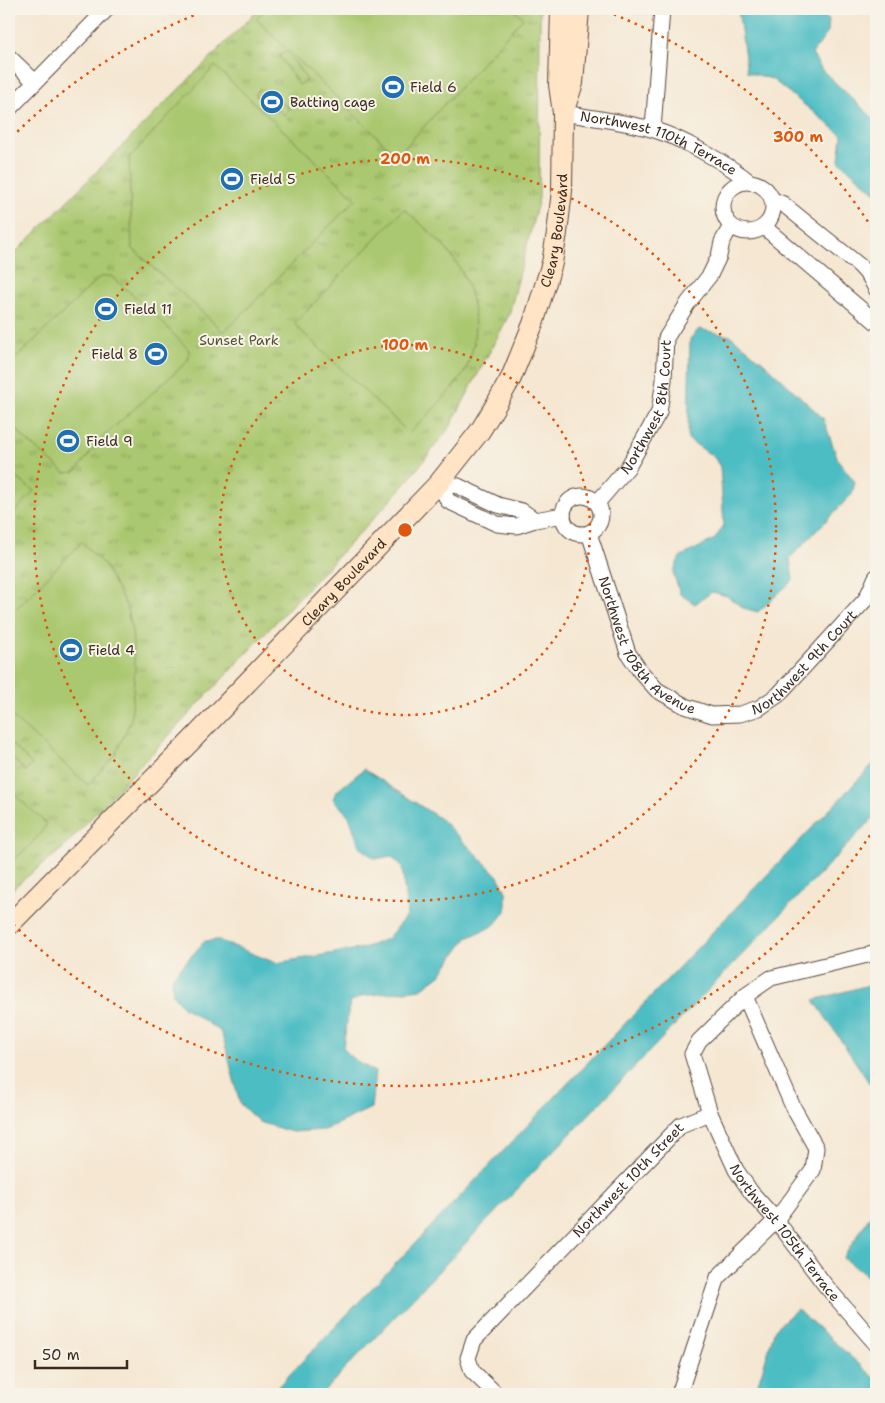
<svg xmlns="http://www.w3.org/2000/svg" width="885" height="1403" viewBox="0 0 885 1403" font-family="'Shantell Sans',sans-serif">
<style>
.grass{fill:url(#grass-tufts);stroke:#727946}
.pitch{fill:#aac86f;stroke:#727946}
.water{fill:#4ebdc4;stroke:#447471}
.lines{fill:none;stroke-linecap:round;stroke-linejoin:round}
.street-casing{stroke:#574639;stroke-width:17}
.secondary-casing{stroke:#574639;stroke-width:22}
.street{stroke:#fff;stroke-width:15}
.secondary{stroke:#ffe4c6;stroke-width:20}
.ring{fill:none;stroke:#df570d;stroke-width:2.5;stroke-dasharray:2.5 5}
.labels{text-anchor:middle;stroke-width:4;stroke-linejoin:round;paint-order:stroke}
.poi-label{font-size:14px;fill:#3b2a1e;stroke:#f7f3e8;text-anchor:start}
.street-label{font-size:14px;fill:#3b2a1e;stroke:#f7f3e8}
.park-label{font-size:14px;fill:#575232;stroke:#f7f3e8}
.centre{fill:#df570d;stroke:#f7f3e8;stroke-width:2.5}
.ring-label{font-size:15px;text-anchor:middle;font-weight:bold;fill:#df570d;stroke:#f7f3e8;stroke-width:4;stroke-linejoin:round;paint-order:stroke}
</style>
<defs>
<pattern id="grass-tufts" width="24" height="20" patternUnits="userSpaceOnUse" patternTransform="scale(1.25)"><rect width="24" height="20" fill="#aac86f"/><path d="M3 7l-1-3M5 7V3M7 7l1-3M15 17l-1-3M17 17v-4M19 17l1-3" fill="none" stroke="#8ca35b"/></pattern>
</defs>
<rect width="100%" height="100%" fill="#f7f3e8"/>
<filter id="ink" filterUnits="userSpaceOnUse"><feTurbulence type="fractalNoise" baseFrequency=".02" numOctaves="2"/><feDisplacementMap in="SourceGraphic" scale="10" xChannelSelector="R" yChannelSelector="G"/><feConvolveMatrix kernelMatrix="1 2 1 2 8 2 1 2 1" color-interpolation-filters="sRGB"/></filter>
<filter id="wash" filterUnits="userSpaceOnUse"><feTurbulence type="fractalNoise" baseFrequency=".0096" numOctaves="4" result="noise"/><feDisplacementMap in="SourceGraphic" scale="20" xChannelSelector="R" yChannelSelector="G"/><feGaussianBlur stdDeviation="1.12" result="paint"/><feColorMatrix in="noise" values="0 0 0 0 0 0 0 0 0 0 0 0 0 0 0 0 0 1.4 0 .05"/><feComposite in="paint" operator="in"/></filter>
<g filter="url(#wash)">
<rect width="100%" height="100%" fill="#f5e7d2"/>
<path class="grass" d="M259,9h281l-1,189 -30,117 -59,112 -47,60 -341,362 -43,34 -10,10v-634z"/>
<path class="pitch" d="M266,9h247l10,9 -126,138 -141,-137z
M287,51l20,29 -8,5 -20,-29z
M215,66l141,133 -132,133 -92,-84 -3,-90z
M260,88l29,20 -5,7 -29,-20z
M404,209c17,15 35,30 49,49 23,31 29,77 12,113 -2,5 -8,10 -11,15 -14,17 -29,32 -45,47l-115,-109z
M111,276l40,35 38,39 -1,11 -83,74 -30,37 -10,1 -40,-34 -16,-19v-55l91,-88z
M9,472l25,19 -25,27z
M82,542l22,23 22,40 6,27 3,36 -4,52 -16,35 -27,30 -79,-71v-98z
M9,742l23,22 -6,7 -17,-16z
M9,790l38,34c-11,15 -22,29 -38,38z"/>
<path class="water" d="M738,9h81l10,10 -1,13 -16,22 10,16 54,51v72l-37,-32 3,-26 -70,-56 -25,-7z
M699,329l32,7 32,26 60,56 15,42 17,22 -3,12 -62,64 3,22 -35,32 -15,-4 -16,-12 -15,-4 -17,12 -15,-10 -7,-22 7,-15 35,-18 9,-14 -4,-58 -6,-10 -26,-18 2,-100z
M876,761v54l-555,579h-50z
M364,769l78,51 56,56 8,16v19l-13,15 -26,12 -27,37 -19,14 -59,7 -12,6 -7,45 9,11 23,14 -4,36 -47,22 -32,2 -33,-10 -19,-18 -15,-60 -5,-13 -37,-24 -10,-12 -1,-18 33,-36 13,-1 58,23 88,-15 23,-9 20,-24 -5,-49 -11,-10 -16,3 -16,-13 -10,-30 -16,-17 3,-7z
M876,983v108l-2,-1 -60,-90z
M876,1207v73l-1,2 -32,-24z
M797,1309l79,70v15h-121l20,-65z"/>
</g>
<g filter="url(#ink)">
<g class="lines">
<g class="street-casing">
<g id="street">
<path d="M9,57l26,25"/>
<path d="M9,109l98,-100"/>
<path id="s1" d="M563,113c29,5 59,8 88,16 27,7 77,35 99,53"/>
<path d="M653,129l9,-120"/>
<circle cx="748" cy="207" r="25"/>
<path d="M773,200l10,4 77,62 9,10 7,13"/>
<path d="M764,227l112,95"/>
<path d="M439,483l9,18 49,23 20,2 18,-6 28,-5"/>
<path d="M439,483l19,3 40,19 24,6 13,9"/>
<circle cx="582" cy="515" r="19"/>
<path id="s2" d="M597,503l31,-36 31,-55 5,-32 2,-42 22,-35 22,-28 9,-19 3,-14 9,-16"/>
<path id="s3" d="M589,533l39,120 12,18 17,19 28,16 27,9 28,-1 19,-6 19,-13 88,-96 10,-22"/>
<path id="s4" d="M710,1113l26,57 15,22 25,28 49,65 51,59"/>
<path id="s5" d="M496,1394l-24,-23 -4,-13 6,-18 207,-215 29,-12 -18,-59 7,-13 46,-45 26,-18 105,-25"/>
<path d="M679,1394l39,-117 58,-57 37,-50 3,-22 -23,-41 -48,-111"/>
</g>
</g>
<g class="secondary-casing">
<g id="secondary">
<path d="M565,107l8,-24 6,-74"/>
<path id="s6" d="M9,925l182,-184 248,-258 41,-52 14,-23 17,-30 22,-54 19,-61 5,-30 5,-42 1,-78 -4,-28 2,-76"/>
</g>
</g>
<use href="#street" class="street"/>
<use href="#secondary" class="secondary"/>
</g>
</g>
<g class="ring">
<circle cx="405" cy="530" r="185"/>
<circle cx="405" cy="530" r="371"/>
<path d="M874 829A556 556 0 0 1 12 923M12 137A556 556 0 0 1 210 9M600 9A556 556 0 0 1 874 231"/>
</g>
<defs>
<g id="stadium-disc" transform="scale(1.25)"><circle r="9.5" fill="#1f6fb2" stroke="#f7f3e8"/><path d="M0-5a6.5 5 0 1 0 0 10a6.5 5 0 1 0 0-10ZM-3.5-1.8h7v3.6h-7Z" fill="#fff"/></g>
</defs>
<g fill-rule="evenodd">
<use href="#stadium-disc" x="393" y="87"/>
<use href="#stadium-disc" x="272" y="102"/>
<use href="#stadium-disc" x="232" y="179"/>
<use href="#stadium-disc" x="106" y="309"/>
<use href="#stadium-disc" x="156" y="354"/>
<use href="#stadium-disc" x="68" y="441"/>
<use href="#stadium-disc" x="71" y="650"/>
</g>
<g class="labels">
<g class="poi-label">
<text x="410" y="92">Field 6</text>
<text x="290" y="107">Batting cage</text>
<text x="250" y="184">Field 5</text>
<text x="124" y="314">Field 11</text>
<text x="138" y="359" text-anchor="end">Field 8</text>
<text x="86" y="446">Field 9</text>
<text x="88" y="655">Field 4</text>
</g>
<g class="street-label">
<text dy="5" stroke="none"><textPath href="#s1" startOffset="101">Northwest 110th Terrace</textPath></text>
<text dy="5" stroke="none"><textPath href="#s6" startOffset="899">Cleary Boulevard</textPath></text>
<text dy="5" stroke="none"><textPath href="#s2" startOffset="112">Northwest 8th Court</textPath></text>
<text dy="5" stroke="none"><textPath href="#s6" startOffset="479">Cleary Boulevard</textPath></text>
<text dy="5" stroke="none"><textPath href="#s3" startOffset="131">Northwest 108th Avenue</textPath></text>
<text dy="5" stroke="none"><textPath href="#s3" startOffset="346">Northwest 9th Court</textPath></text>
<text dy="5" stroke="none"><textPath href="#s5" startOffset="288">Northwest 10th Street</textPath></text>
<text dy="5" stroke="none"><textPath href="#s4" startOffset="142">Northwest 105th Terrace</textPath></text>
</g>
<g class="park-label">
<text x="239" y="345">Sunset Park</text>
</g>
</g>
<circle cx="405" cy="530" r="8" class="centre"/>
<g class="ring-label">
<text x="798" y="142">300 m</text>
<text x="405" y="164">200 m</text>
<text x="405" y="350">100 m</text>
</g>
<rect width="885" height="1403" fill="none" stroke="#f7f3e8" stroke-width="30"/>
<path d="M35 1360v8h92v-8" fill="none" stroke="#3b2a1e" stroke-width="2.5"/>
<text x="42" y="1360" font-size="15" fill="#3b2a1e" stroke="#f7f3e8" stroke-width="4" paint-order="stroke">50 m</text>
</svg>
